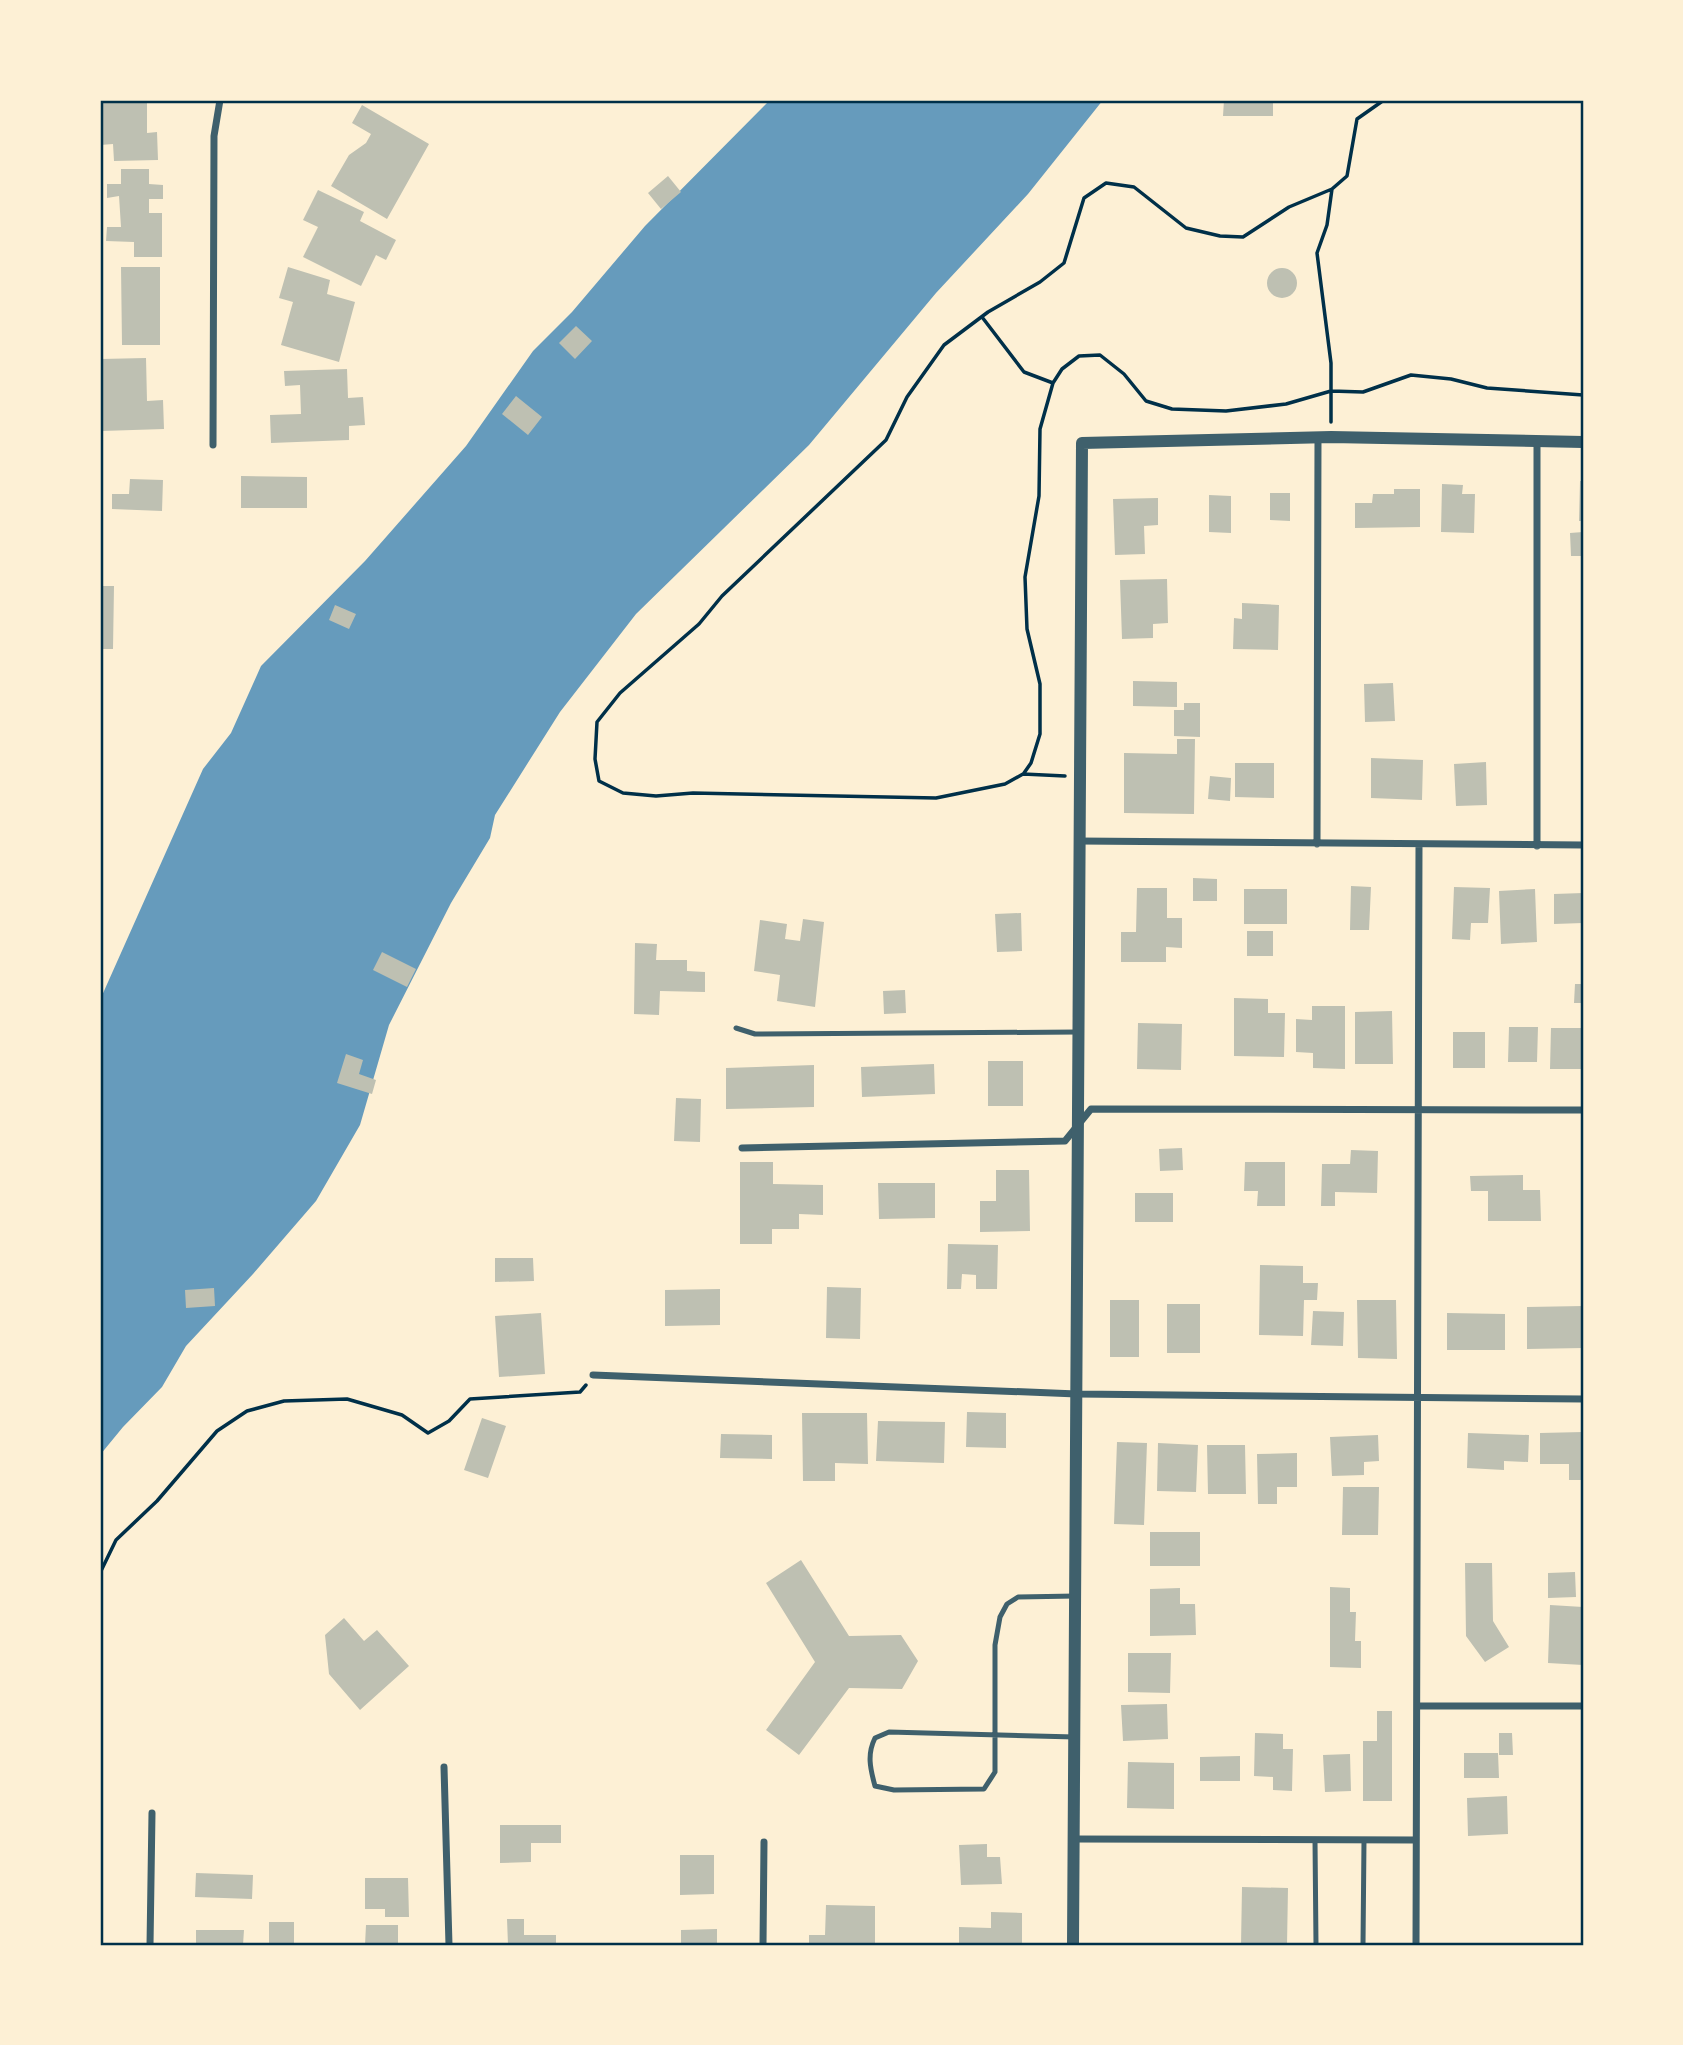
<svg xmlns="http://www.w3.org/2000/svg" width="1683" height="2045" viewBox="0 0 1683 2045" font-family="'Source Sans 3',sans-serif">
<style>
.water{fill:#669bbc}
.building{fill:#bec0b2}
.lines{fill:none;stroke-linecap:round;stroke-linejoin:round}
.path{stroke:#003049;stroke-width:3.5}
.service{stroke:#3f606c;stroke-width:5}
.minor{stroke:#3f606c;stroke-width:7}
.tertiary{stroke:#3f606c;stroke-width:12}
.neatline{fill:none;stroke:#003049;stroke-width:2.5}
</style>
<rect width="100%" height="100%" fill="#fdf0d5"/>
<path class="water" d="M770,100h333l-75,94 -92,99 -127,152 -173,169 -76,98 -65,103 -5,23 -39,65 -62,122 -29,100 -44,76 -63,73 -67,72 -24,41 -39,40 -23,28v-455l103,-231 28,-36 30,-67 104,-105 101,-115 67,-95 39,-39 73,-86z"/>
<path class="building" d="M100,100h47v33l10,-1 1,28 -44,1 -1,-17 -13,1z
M1224,100h49v16h-50z
M362,105l67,39 -42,75 -56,-33 18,-31 17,-12 5,-9 -19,-11z
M121,169h28v15l14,1v14h-14v14h13v44h-28v-15l-28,-1 1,-14h14l-2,-31 -12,2v-14h14z
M668,176l13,16 -20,17 -13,-16z
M318,190l46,22 -4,9 36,19 -10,20 -10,-5 -15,31 -58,-29 15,-30 -15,-7z
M121,267h39v78h-38z
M288,267l42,13 -3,14 28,8 -16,60 -58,-17 12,-43 -14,-4z
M1267 283a15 15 0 1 1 30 0a15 15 0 1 1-30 0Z
M576,326l16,15 -17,18 -16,-16z
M146,358l1,43 16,-1 1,29 -62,2 -1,-72z
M347,369l1,29 15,-1 2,28 -16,1v14l-78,3 -1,-28 31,-1 -1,-29 -15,1 -1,-15z
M516,396l26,21 -14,18 -26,-21z
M241,476l66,1v31h-66z
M130,479l33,1 -1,31 -50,-2v-15h17z
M1580,481h3v40h-4z
M1442,484l21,1 -1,9h13l-1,39 -33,-1z
M1394,489h26v38l-65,1v-25h17l1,-9h21z
M1270,493h20v28l-20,-1z
M1209,495l22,1v37l-22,-1z
M1158,498v27l-14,1 1,28 -30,1 -2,-56z
M1583,532v24h-12l-1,-23z
M1167,579l1,44 -15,1v14l-31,1 -2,-59z
M100,586h14l-1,63h-13z
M1242,603l37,2 -1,45 -45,-1 1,-31 8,1z
M335,605l21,9 -7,15 -20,-9z
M1133,681l44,1v25l-44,-1z
M1393,683l2,38 -30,1 -1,-38z
M1184,703h16v34l-26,-1v-26h10z
M1177,739h18l-1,75 -70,-1v-60l53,1z
M1371,758l52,2 -1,40 -51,-2z
M1486,762l1,43 -31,1 -2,-42z
M1235,763h39v35l-39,-1z
M1210,776l21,2 -1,23 -22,-2z
M1193,878l24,1v22h-24z
M1351,886l20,1 -2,43h-19z
M1454,887l36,1 -2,35h-17l-1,17 -18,-1z
M1137,888h30v30h15v30l-16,-1v15h-45v-30h15z
M1244,889h43v35h-43z
M1535,889l2,53 -36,2 -2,-53z
M1583,893v30l-29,1v-30z
M1021,913l1,38 -25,1 -2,-38z
M803,919l21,3 -9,85 -38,-6 3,-26 -26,-4 6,-51 27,4 -2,15 15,2z
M1247,931h26v25h-26z
M635,943l22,1 -1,16h31v11l18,1v20l-45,-1 -1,24 -25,-1z
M382,952l34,17 -9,18 -34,-17z
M1575,984h8v19h-9z
M905,990l1,23 -22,1 -1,-23z
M1234,998l34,1v14h17l-1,44 -50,-1z
M1312,1006h33v63l-32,-1v-15l-17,-1v-33l16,1z
M1392,1011l1,53h-38v-52z
M1138,1023l44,1 -1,46 -44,-1z
M1509,1027h29l-1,35h-29z
M1551,1028h30v41h-31z
M1453,1032h32v36h-32z
M346,1054l17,6 -4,14 17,6 -4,14 -35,-11z
M988,1061h35v45h-35z
M934,1064l1,30 -73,3 -1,-30z
M814,1065v42l-88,2v-41z
M676,1098l25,1 -1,43 -26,-1z
M1182,1148l1,22 -23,1 -1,-22z
M1351,1150l27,1 -1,42 -42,-1v14h-14l1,-42h28z
M740,1162h33v22l50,1v30l-24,-1v15h-27v15h-32z
M1245,1162h40v44h-28l1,-15h-14z
M996,1170h33l1,61 -50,1v-31h16z
M1523,1175v15h17l1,31h-53v-30h-17l-1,-15z
M878,1183h57v35l-56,1z
M1135,1193h38v29h-38z
M948,1244l50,1 -1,44h-21v-14l-14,-1 -1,15h-14z
M495,1258h38l1,23 -39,1z
M1260,1265l43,1v17h15l-1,17h-13l-1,36 -44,-1z
M827,1287l34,1 -1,51 -34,-1z
M214,1288l1,18 -29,2 -1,-18z
M720,1289v36l-55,1v-36z
M1110,1300h29v57h-29z
M1357,1300h39l1,59 -39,-1z
M1167,1304h33v49h-33z
M1583,1306v42l-56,1v-42z
M1313,1311l31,1 -1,34 -32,-1z
M541,1313l4,61 -46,3 -4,-61z
M1447,1313l58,1v36h-58z
M967,1412l39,1v35l-40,-1z
M802,1413h65l1,51 -33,-1v18h-32z
M482,1418l24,8 -18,52 -24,-8z
M878,1421l67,1 -1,41 -68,-2z
M1583,1432v48h-14v-16h-29v-31z
M1468,1433l61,2 -1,27 -24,-1v9l-37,-2z
M721,1434l51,1v24l-52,-1z
M1378,1435l1,26 -15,1v13l-32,1 -2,-39z
M1117,1442l30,1 -3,82 -30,-1z
M1158,1443l40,2 -2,47 -39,-1z
M1207,1445h38l1,49h-38z
M1297,1453v34h-20v17h-19l-1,-50z
M1343,1487h36l-1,48h-36z
M1150,1532h50v34h-50z
M801,1560l48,76 52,-1 17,26 -16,28 -53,-1 -50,67 -33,-25 49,-68 -49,-79z
M1465,1563h27l1,58 16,26 -24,15 -19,-26z
M1575,1572l1,25 -28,1v-25z
M1330,1587l20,1v24h6l-1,29h6v27l-31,-1z
M1180,1588v16h15l1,31 -46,1v-47z
M1550,1605l33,2v58l-35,-2z
M344,1618l20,23 13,-11 32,36 -49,44 -31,-36 -4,-39z
M1128,1653h43l-1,40 -42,-1z
M1167,1704l1,35 -45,2 -2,-36z
M1377,1711h15v90h-29v-60h14z
M1255,1733l28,1v15h10l-1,42 -19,-1v-13l-19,-1z
M1499,1733h13l1,22h-14z
M1464,1753h34l1,25h-35z
M1350,1754l1,37 -26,1 -2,-37z
M1240,1756v25h-40v-24z
M1128,1762l46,1v46l-47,-1z
M1507,1796l1,38 -40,2 -1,-38z
M500,1825h61v18h-30v19l-31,1z
M987,1844v13h13l2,27 -41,1 -2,-40z
M680,1855h34v39l-34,1z
M196,1873l57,2 -1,24 -57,-2z
M365,1878h43l1,39h-24v-8h-20z
M1242,1887l46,1 -1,57h-46z
M826,1905l49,1v39h-66v-10h16z
M991,1912l31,1v32h-63v-18l32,1z
M507,1919h17v16h32v10h-48z
M269,1922h25v23h-25z
M366,1925h32v20h-33z
M717,1929v16h-36v-15z
M196,1930h48l-1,15h-47z"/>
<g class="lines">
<path class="path" d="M982,317l42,55 29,11
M1331,422v-59l-14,-110 10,-28 5,-36
M1024,773l7,-10 9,-29v-50l-13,-55 -2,-52 14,-81 1,-67 13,-46 9,-14 17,-13 21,-1 24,19 22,27 26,8 54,2 60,-7 45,-13 32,1 48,-17 40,4 36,9 96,7
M1065,776l-42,-2 -18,10 -69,14 -243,-5 -37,3 -33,-3 -24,-12 -4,-22 2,-37 23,-29 79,-69 23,-28 164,-156 21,-43 37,-52 44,-33 52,-30 24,-19 20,-65 22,-15 28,4 52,41 34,8 23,1 46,-30 43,-18 15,-13 10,-57 27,-19
M100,1573l16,-33 41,-39 60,-70 30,-20 37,-10 63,-2 55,16 26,18 21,-12 21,-22 110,-7 6,-7"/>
<path class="service" d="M736,1028l19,6 323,-2
M1075,1737l-186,-5 -14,6c-8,16 -5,30 0,48l19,4 90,-1 11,-17v-127l5,-28 7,-13 11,-7 58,-1
M1315,1840l1,105
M1363,1945l1,-105"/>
<path class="minor" d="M1537,441v405
M213,445l1,-309 6,-36
M1078,841l505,4
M1317,844l1,-407
M742,1148l323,-7 26,-32 492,1
M593,1375l484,19 506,5
M1417,1706h166
M444,1767l5,178
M1074,1839l342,1
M150,1945l2,-132
M763,1945l1,-103
M1416,1945l3,-1101"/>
<path class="tertiary" d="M1073,1945c5,-501 4,-1002 9,-1502l249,-6 252,5"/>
</g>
<rect width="1683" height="2045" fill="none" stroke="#fdf0d5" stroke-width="203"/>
<rect x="102" y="102" width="1480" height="1842" class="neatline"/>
</svg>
